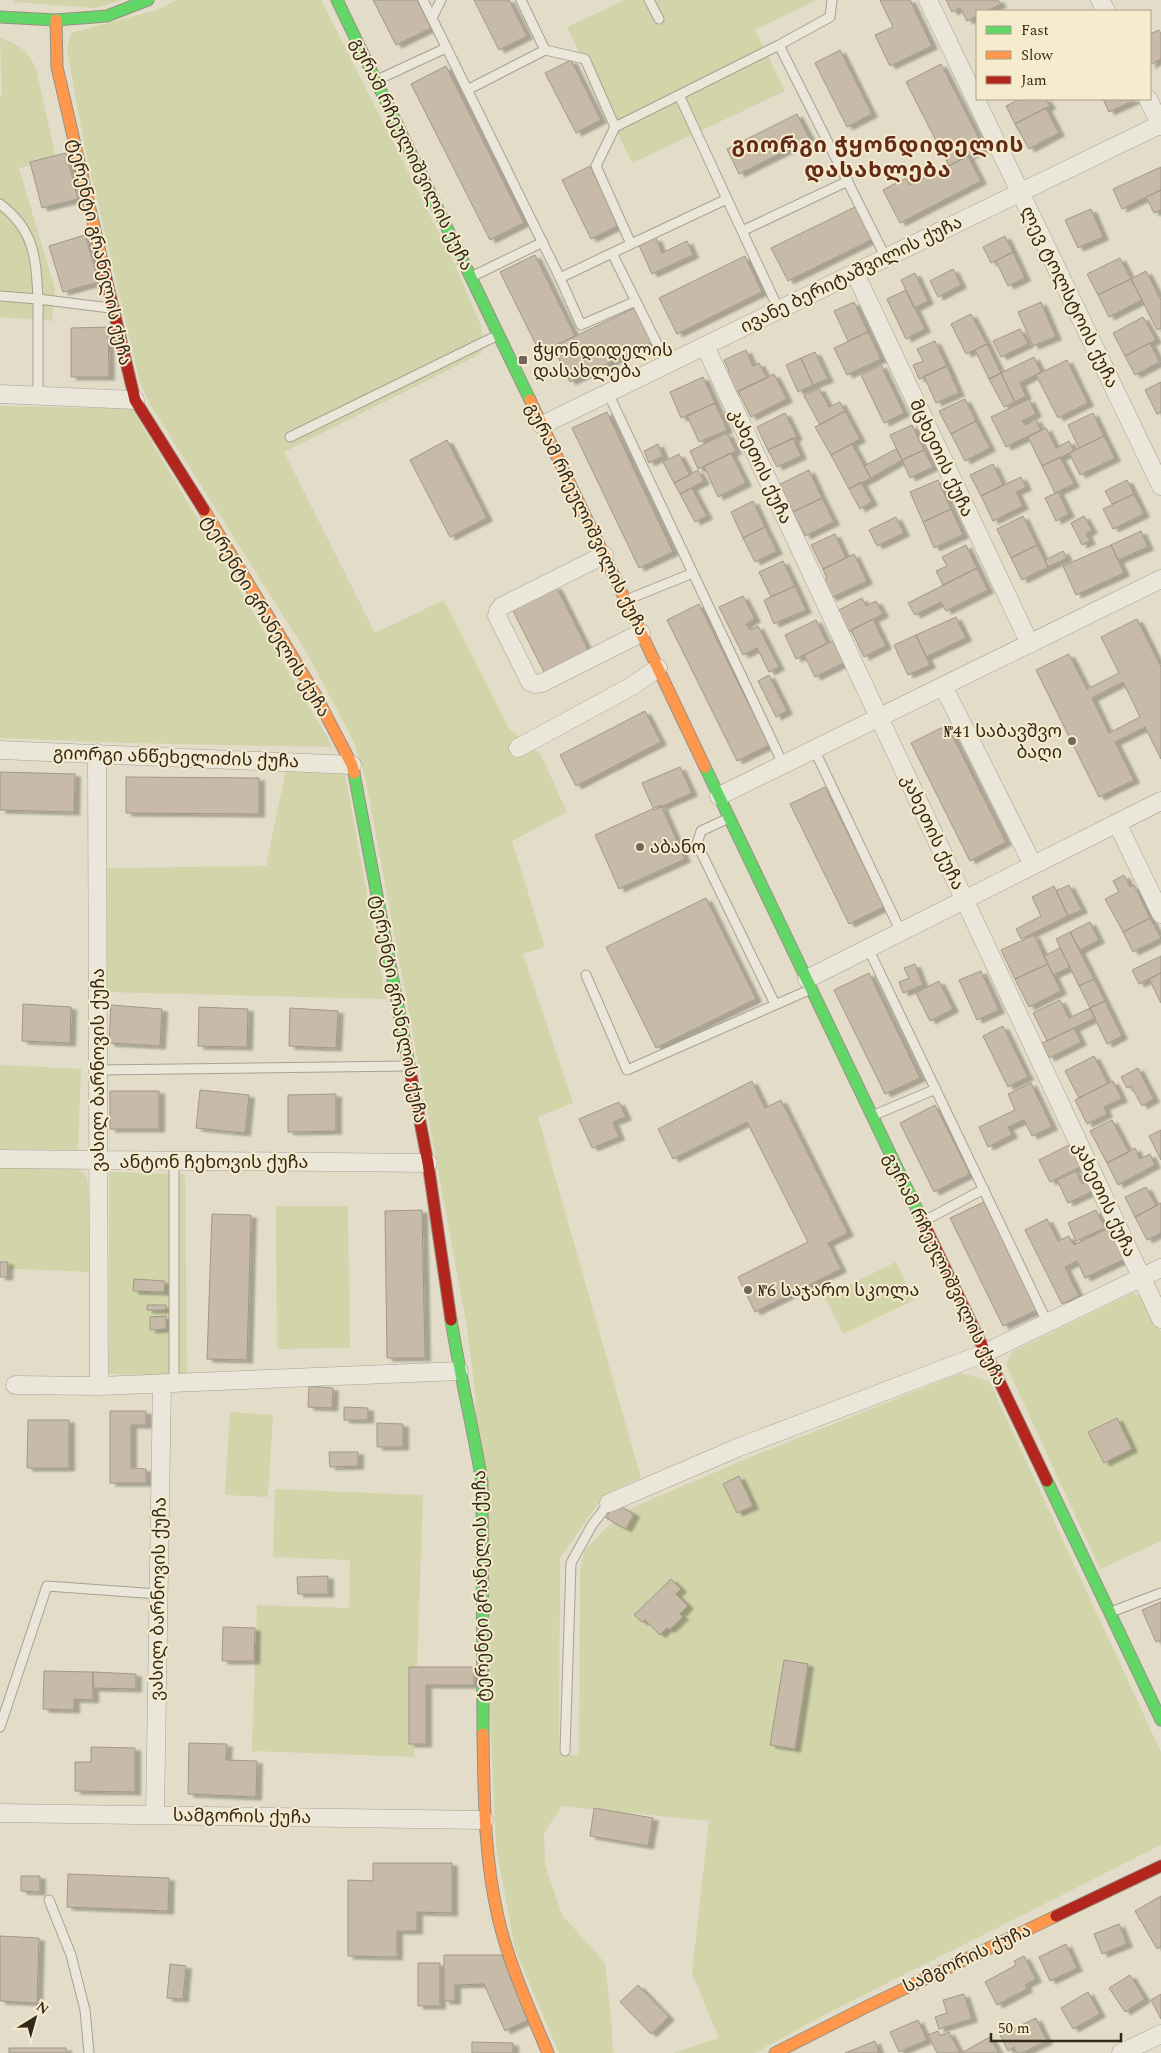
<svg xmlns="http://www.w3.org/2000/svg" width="1161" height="2053" viewBox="0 0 1161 2053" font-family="Spectral,'Noto Sans Georgian',serif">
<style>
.green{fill:#d2d4a9}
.building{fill:#c7baa9;stroke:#a39788;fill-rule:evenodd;filter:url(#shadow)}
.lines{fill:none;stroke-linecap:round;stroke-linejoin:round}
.lane-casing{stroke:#a8a092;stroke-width:11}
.street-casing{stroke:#a8a092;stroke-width:19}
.fast-casing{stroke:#979082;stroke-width:13}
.slow-casing{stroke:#979082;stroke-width:13}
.jam-casing{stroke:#979082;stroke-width:13}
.lane{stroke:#ebe6da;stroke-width:9}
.street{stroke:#ebe6da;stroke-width:18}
.fast{stroke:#63d668;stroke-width:11}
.slow{stroke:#ff974d;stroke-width:11}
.jam{stroke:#b3261e;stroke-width:11}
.poi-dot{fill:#726758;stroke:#f6ebcc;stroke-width:2}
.labels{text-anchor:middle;stroke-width:4;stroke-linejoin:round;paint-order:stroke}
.street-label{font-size:18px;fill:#35281b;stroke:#f6ebcc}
.poi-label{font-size:18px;fill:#35281b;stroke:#f6ebcc;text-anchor:start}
.district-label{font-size:22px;font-weight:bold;letter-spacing:1px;fill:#642a19;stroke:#f6ebcc}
</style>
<defs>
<filter id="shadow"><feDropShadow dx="5.5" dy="3" stdDeviation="1" flood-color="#0004"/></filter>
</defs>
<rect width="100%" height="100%" fill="#e3dcc8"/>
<path class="green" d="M14,0h108l-27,8 -81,-6z
M177,0h144l133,263 28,65v25l-198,99 91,181 69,-33 65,129 32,26 26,57 -55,29 33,106 -22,7 50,149 -35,14 103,361 -35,15 -46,65 -1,197h20l1,-184 4,-20 22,-23 28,-21 117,-50 210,-84 28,8 172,371v93l-337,170 -69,38h-82l46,-15 -27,-65 17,-152 -147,-15 -18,27 1,32 17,50 43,48 7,65 1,25h-54l-44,-104 -19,-103 -21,-455 -8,-64 -102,-551 -12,-36 -45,-85 -159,-252 -9,-20 -55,-235 -18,-98 4,-17 89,-24z
M625,0h189l1,1 -60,29 30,61 -153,72 -65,-136z
M0,37c19,9 28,12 36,32l20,90 -37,9 36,121 -3,32 -52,-4v-221h2z
M0,406l132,3 201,338 -205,-4 -128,-5z
M286,769l59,4 41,226 -281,-7 2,-124 159,-2z
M0,1065l81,4 -3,81 -78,-1z
M0,1167l76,1 10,8 2,9 2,87 -90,-4z
M109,1172l76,2 2,201 -78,-1z
M276,1206h72l2,142 -73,1z
M896,1262l18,38 -71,34 -18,-37z
M1133,1293l12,4 16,35v209l-61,28 -94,-204 6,-13z
M230,1412l43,3 -5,82 -43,-2z
M275,1489l148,6 -9,262 -162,-6 5,-146 92,3 1,-48 -77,-3z"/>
<path class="building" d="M373,0h44l14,28 -35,17z
M474,0h35l18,36 -28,14z
M880,0h30l22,46 -42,20 -15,-31 18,-8z
M946,0h52l3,4 -14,7h-10v5l-10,5 -7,-13 -8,4z
M1159,30l2,4v25l-11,6v-31z
M840,50l32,64 -25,13 -32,-64z
M571,60l30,60 -25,13 -31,-60z
M941,64l43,84 -35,18 -43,-84z
M446,66l78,157 -34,17 -79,-156z
M1020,99h26l4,7 -35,18 -9,-18z
M1103,99h34l-28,13z
M1046,108l13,25 -30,16 -14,-25z
M797,114l13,25 -71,35 -12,-25z
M66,153l12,46 -36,9 -12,-46z
M968,156l13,25 -81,42 -17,-33 23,-12 4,7z
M590,166l29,59 -28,14 -29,-59z
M1161,167v23l-39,19 -9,-20z
M1161,190v20l-7,3 -8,-16z
M857,206l16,33 -85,42 -17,-33z
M1091,209l12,28 -25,11 -13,-28z
M85,235l14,47 -36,10 -14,-46z
M1005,236l8,16 -22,11 -8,-16z
M656,238l6,15 25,-12 6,14 -41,19 -13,-29z
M1013,252l12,26 -17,8 -12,-25z
M535,255l40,81 -35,17 -40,-81z
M745,256l17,36 -85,42 -18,-36z
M1120,258l11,21 -33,16 -11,-21z
M953,269l8,16 -23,12 -8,-16z
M1146,271l15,29v28l-4,2 -26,-51z
M915,273l13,28 -14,7 -13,-28z
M1131,279l11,21 -33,17 -11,-22z
M906,290l19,39 -19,10 -19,-40z
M854,302l14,30 -20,9 -14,-30z
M1041,302l15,35 -23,9 -15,-34z
M636,307l17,35 -83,40 -17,-35z
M971,314l16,30 -21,10 -15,-30z
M1143,317l13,23 -31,16 -12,-23z
M108,327l1,50h-38v-49z
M1020,329l8,15 -27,13 -8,-16z
M868,332l13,27 -34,16 -13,-27z
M935,341l12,25 -28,13 -6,-14 10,-4 -6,-12z
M1150,343l10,19 -25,13 -10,-19z
M987,344l14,29 -12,6 -14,-29z
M746,350l7,16 6,-3 8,15 -32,15 -10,-19 4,-3 -5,-11z
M815,352l13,27 -15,6 -12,-27z
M1034,357l7,15 -21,11 6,13 -11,6 -14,-29z
M801,358l12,27 -15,7 -12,-27z
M1067,360l21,43 -30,15 -22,-43z
M881,365l23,48 -20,10 -23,-48z
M947,366l12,27 -23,10 -12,-27z
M1001,373l14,29 -11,5 -15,-28z
M774,374l13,25 -36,18 -13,-26z
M703,377l12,26 -34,15 -11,-26z
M1161,382v30l-4,2 -12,-24z
M819,388l10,19 11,-5 5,9 -25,14 -16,-29z
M965,399l11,22 -25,13 -12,-23z
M1029,399l7,15 -14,7 3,4 11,-6 5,11 -35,17 -15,-30z
M715,403l12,27 -28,12 -12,-26z
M845,411l15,28 -29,16 -16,-28z
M607,412l66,140 -34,16 -67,-140z
M785,413l12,24 -29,13 -11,-23z
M1093,413l11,23 -25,12 -11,-23z
M976,421l14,27 -25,13 -14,-27z
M912,425l12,25 -22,10 -12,-25z
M1046,428l10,20 13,-7 5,10 -32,15 -14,-29z
M727,433l9,18 -38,18 -8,-18z
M1104,436l11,22 -35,17 -11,-22z
M793,438l8,18 -24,11 -9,-17z
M447,440l40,78 -37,19 -40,-77z
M658,444l5,12 -14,7 -5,-12z
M852,444l19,34 -22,11 -18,-34z
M896,449l6,11 -31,18 -7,-12z
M924,450l9,17 -23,11 -8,-18z
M731,453l15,30 -28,14 -14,-31z
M679,454l11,21 -16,8 -11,-21z
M1060,457l14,27 -19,9 -13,-27z
M993,464l10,21 -22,11 -11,-21z
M698,470l6,11 -24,13 -6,-11z
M809,470l13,28 -29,14 -13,-28z
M1021,477l5,10 -10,5 7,14 -30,15 -12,-25z
M938,480l13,29 -28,13 -13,-30z
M1127,480l7,14 -22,10 -7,-13z
M861,482l11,20 -12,7 -11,-20z
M692,488l15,28 -12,6 -15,-28z
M1058,492l11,22 -13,7 -11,-23z
M1134,494l10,20 -31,15 -10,-20z
M822,498l12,24 -29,14 -12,-24z
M753,501l12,26 -22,11 -12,-26z
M951,509l12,26 -29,13 -11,-26z
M1023,516l14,29 -26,13 -14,-29z
M1084,516l8,14 -6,4 4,7 -8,4 -11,-22z
M896,517l8,16 -27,13 -8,-16z
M765,527l12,24 -22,11 -12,-24z
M1141,531l7,16 -30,13 -7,-15z
M835,534l11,24 -23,11 -12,-24z
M966,545l11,23 -34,17 -7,-14 11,-5 -5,-9z
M1037,545l11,22 -26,13 -11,-22z
M1111,545l13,28 -48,22 -13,-29z
M1063,551l4,7 -19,9 -3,-7z
M854,554l13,27 -36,17 -8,-17 4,-2 -4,-10z
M783,561l12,25 -24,11 -12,-25z
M977,568l11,22 -42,21 -5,-9 -26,13 -7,-12z
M556,586l32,64 -44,22 -32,-63z
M795,586l11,24 -32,14 -10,-24z
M743,596l12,23 -9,5 4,6 8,-4 21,41 -10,5 -12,-24 -14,7 -24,-48z
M862,598l4,8 10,-5 7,13 -35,18 -11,-21z
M699,604l70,141 -32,16 -70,-141z
M956,617l10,21 -40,19 -10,-22z
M873,619l13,27 -22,11 -13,-27z
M1137,619l24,48v92l-16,-32 -30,15 19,38 -35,17 -63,-127 33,-16 18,35 32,-16 -18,-36zM1123,682l17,35 -31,16 -17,-35z
M816,620l11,23 -31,16 -11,-24z
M916,635l14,30 -22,10 -14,-30z
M833,641l11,22 -29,14 -11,-22z
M769,675l18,36 -11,6 -18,-36z
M645,711l16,31 -85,44 -16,-31z
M947,725l59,117 -36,19 -59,-118z
M680,767l12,26 -38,17 -12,-27z
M0,772l75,2 -1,38 -74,-2z
M126,777l133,1v36l-133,-1z
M825,787l59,120 -35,17 -59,-120z
M661,805l24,54 -66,30 -24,-54z
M1124,875l6,12 4,-2 16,33 -27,14 -18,-33 14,-7 -6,-11z
M1069,885l13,25 -14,6 -12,-25z
M1054,886l14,30 -47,23 -5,-10 25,-13 -9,-19z
M706,898l50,101 -100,49 -50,-101z
M1150,918l11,20 -28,14 -10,-20z
M1090,922l9,18 -19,10 -10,-18z
M1070,932l24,47 -15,7 -23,-47z
M1034,935l14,29 -33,15 -14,-29z
M1060,948l10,19 -17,8 -9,-19z
M1161,956v17l-22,11 -7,-14z
M915,964l8,21 -20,8 -4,-11 10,-4 -5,-10z
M1048,964l13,27 -32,16 -14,-28z
M981,971l18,39 -22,10 -18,-40z
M869,973l51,105 -35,16 -51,-104z
M1161,973v30l-12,-24z
M1094,979l11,22 -15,7 -11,-22z
M939,981l14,28 -23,12 -14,-28z
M1060,1000l9,18 21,-10 5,10 -48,23 -14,-28z
M1105,1001l17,35 -15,8 -17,-36z
M23,1004l48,3 -1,36 -48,-2z
M111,1005l51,4 -2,37 -51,-3z
M199,1007l49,2 -1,38 -49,-1z
M290,1008l48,3 -2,37 -47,-2z
M1003,1026l25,51 -20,10 -25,-51z
M1074,1028l7,14 -32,16 -7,-15z
M1094,1056l14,27 -29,15 -14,-27z
M1138,1068l16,31 -12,7 -11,-20 -4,2 -6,-11z
M752,1081l13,27 16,-8 67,133 -20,10 13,26 -86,43 -17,-35 70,-35 -61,-120 -74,37 -15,-30z
M1113,1081l9,18 -18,8 3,7 -20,10 -12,-24z
M1031,1083l21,44 -20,9 -8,-16 -16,7 4,8 -24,12 -9,-20 36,-17 -7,-16z
M200,1090l49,5 -4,38 -49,-5z
M110,1091h49v38h-49z
M336,1094v37l-48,1v-37z
M619,1102l7,15 -13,5 6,15 -27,11 -13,-29z
M935,1105l35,69 -36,18 -34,-69z
M1112,1120l17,32 -22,11 -17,-32z
M1161,1130v30l-12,-24z
M1069,1145l11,22 -30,15 -11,-22z
M1135,1148l5,11 10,-5 5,11 -37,20 -11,-22z
M1076,1171l6,13 6,-3 5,10 -25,12 -11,-23z
M1146,1187l10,19 -21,11 -10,-20z
M984,1202l53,108 -34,16 -53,-108z
M1161,1203v30l-14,7 -12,-23z
M422,1210l3,148h-38l-2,-147z
M1096,1210l9,18 -29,13 -8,-18z
M212,1214l39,1 -4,145 -40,-1z
M1047,1219l11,22 11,-5 5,9 35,-17 16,31 -40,19 -8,-17 -12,6 14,29 -17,8 -37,-74z
M0,1262h8l-1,15h-7z
M134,1279l31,2 -1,11 -31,-1z
M147,1305h19l-1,5h-18z
M166,1316v13l-16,1v-13z
M309,1386l24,2 -1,20 -24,-1z
M344,1407l24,1v12h-24z
M110,1411h36v14h-15v43l15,1v14h-36z
M1117,1418l15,31 -28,14 -16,-31z
M28,1420h41v48h-42z
M377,1423l26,1v23h-26z
M329,1452h29v14l-28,1z
M739,1476l14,30 -16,7 -14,-29z
M614,1503l20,11 -8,15 -20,-11z
M328,1576v18h-30l-1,-17z
M671,1579l10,10 -5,5 12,12 -8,8 3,3 -14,13 -2,-2 -7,7 -15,-15 -3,2 -8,-7z
M1161,1602v38l-5,2 -14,-32z
M223,1627l32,1 -1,33h-32z
M784,1660l24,4 -13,85 -25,-4z
M409,1667h65v18h-48v59h-17z
M44,1671l49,1v28l-19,-1v11l-31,-1z
M93,1672l43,2v15l-43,-1z
M189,1743l38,1 -1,16 31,1 -1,36 -68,-3z
M91,1747l44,1v44l-60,-1v-29h16z
M594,1808l59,10 -5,28 -58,-10z
M373,1863h79v50l-35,-1v19h-20v26l-49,-1v-76l25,1z
M68,1874l101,4 -1,33 -101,-4z
M21,1876h19v16l-19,-1z
M1161,1896v50l-4,3 -22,-38z
M1119,1924l8,20 -25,10 -8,-20z
M0,1936l39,2 -2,65 -37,-2z
M1066,1944l11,24 -27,13 -11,-24z
M444,1955h58l28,64 -25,12 -21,-47 -29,1v16h-11z
M1024,1956l12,23 -11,6 2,4 -30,16 -12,-23 31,-17 -2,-4z
M418,1963h22v43h-22z
M170,1964l16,2 -3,33 -16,-1z
M1130,1975l15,24 -20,13 -16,-24z
M638,1985l31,32 -18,17 -31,-32z
M1088,1992l12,22 -27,15 -12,-21z
M964,1994l8,25 -33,10 -4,-12 12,-4 -4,-13z
M1161,1994v25l-10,-19z
M1036,2018l11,23 -25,12h-5l-3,-6 -6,4 -8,-16z
M918,2020l9,20 -28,12 -9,-20z
M938,2031l2,5 9,-4 11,21h-23l-9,-18z
M990,2037l9,16h-36v-1z
M875,2041l4,12h-34z
M472,2042l41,1v10h-41z
M9,2048h57v5h-57z"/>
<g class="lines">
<g class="lane-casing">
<path id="lane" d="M423,0l137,278 52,-25 55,111
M521,0l24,50 40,9 30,68
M649,0l10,19
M432,18l9,-18
M779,45l51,-28 2,-17
M377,80l69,-32
M467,90l78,-40
M679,95l48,104
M0,204c35,26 36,55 38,95l72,9
M742,231l106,-50
M631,244l-35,-78 19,-39 164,-82 107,213
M612,253l115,-54 52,111
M471,277l72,-35
M560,278l21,47 55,-24
M0,296l38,3v97
M608,393l175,371
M290,437l206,-101
M626,600l67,-27
M814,749l87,183
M729,818l-28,13 -4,13 78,160
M868,948l179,374
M586,975l41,95 182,-80
M98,1070l309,-4
M874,1115l62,-26
M174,1162v221
M924,1221l60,-32
M1111,1612l50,-19
M0,1727l47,-141 111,8
M565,1751l6,-188 21,-38 17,-22
M49,1900l22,55 14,55 4,43"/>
</g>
<g class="street-casing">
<path id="street" d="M928,0l233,486
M1100,0l6,11
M1148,99l13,27
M855,273l175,371
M705,346l456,973
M0,394l135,6
M542,425l619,-301
M604,555l-102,51 -4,5 -1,5 33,66 5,2 7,-1 99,-50
M943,686l90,179
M518,748l114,-62 26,-18
M0,750l352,15
M97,753l2,633
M719,796l442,-217
M1117,823l44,91
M807,979l354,-178
M0,1159l428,4
M15,1385l84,1 360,-15
M609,1503l128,-55 248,-95 176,-85
M0,1813l484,7
M155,1815l7,-432
M1121,2053l40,-19"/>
</g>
<g class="fast-casing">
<path id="fast" d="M337,0l193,400
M0,17l56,3 51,-4 41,-16
M705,767l217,453
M354,773l55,292
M451,1320c9,55 22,108 31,162l1,252
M1047,1481l114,239"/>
</g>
<g class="slow-casing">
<path id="slow" d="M56,20l1,47 46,198
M530,400l175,367
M204,510l111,184 37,71 2,8
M483,1734c1,62 1,122 15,183 11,47 31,91 50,136
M775,2053l93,-47 188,-90"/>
</g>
<g class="jam-casing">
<path id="jam" d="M103,265l32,135 69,110
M409,1065l19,98 23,157
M922,1220l125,261
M1056,1916l105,-50"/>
</g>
<use href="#lane" class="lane"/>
<use href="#street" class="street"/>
<use href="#fast" class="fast"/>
<use href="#slow" class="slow"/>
<use href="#jam" class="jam"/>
</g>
<g class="poi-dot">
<rect x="518" y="355" width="10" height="10" rx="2.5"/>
<circle cx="1072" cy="741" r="5"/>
<circle cx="640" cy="847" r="5"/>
<circle cx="748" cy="1290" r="5"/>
</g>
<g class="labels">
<g class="street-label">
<text transform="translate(412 154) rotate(64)" y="6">გურამ რჩეულიშვილის ქუჩა</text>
<text transform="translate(100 252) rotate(77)" y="6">ტერენტი გრანელის ქუჩა</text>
<text transform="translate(851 274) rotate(-26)" y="6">ივანე ბერიტაშვილის ქუჩა</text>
<text transform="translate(1070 297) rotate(64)" y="6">ლევ ტოლსტოის ქუჩა</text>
<text transform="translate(942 458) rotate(65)" y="6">მცხეთის ქუჩა</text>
<text transform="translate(761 466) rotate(65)" y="6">კახეთის ქუჩა</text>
<text transform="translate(587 519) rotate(64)" y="6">გურამ რჩეულიშვილის ქუჩა</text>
<text transform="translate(266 616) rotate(59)" y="6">ტერენტი გრანელის ქუჩა</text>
<text transform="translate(176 757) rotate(2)" y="6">გიორგი ანწეხელიძის ქუჩა</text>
<text transform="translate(933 832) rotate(65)" y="6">კახეთის ქუჩა</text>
<text transform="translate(399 1009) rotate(79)" y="6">ტერენტი გრანელის ქუჩა</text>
<text transform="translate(98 1070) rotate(-90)" y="6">ვასილ ბარნოვის ქუჩა</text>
<text x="214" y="1168">ანტონ ჩეხოვის ქუჩა</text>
<text transform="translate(1105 1199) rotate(65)" y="6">კახეთის ქუჩა</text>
<text transform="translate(945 1269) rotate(64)" y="6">გურამ რჩეულიშვილის ქუჩა</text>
<text transform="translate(481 1586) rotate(-91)" y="6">ტერენტი გრანელის ქუჩა</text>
<text transform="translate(158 1599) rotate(-89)" y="6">ვასილ ბარნოვის ქუჩა</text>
<text transform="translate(242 1816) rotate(1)" y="6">სამგორის ქუჩა</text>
<text transform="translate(967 1958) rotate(-25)" y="6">სამგორის ქუჩა</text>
</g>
<g class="poi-label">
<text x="533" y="356">ჭყონდიდელის<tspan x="533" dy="21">დასახლება</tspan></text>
<text x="1062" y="737" text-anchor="end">№41 საბავშვო<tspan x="1062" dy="21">ბაღი</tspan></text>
<text x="650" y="853">აბანო</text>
<text x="758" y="1296">№6 საჯარო სკოლა</text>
</g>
<g class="district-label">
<text x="878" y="152">გიორგი ჭყონდიდელის<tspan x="878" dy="25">დასახლება</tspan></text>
</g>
</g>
<rect x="976" y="10" width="175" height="90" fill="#f6ebcc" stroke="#a99d85"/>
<rect x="986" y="26" width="25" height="8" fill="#63d668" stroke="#a99d85"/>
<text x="1021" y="35" font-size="15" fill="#35281b">Fast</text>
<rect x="986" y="51" width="25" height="8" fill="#ff974d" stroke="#a99d85"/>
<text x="1021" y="60" font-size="15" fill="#35281b">Slow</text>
<rect x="986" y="76" width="25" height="8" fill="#b3261e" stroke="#a99d85"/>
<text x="1021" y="85" font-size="15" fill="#35281b">Jam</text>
<g transform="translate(35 2018) rotate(37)" stroke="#f6ebcc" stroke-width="4" paint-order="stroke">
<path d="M0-4L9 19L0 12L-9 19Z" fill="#35281b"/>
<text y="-8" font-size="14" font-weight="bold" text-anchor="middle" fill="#35281b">N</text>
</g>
<path d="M991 2033v8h130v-8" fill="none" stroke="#35281b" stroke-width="2.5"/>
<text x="998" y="2033" font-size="15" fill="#35281b" stroke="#f6ebcc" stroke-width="4" paint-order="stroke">50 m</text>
</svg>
